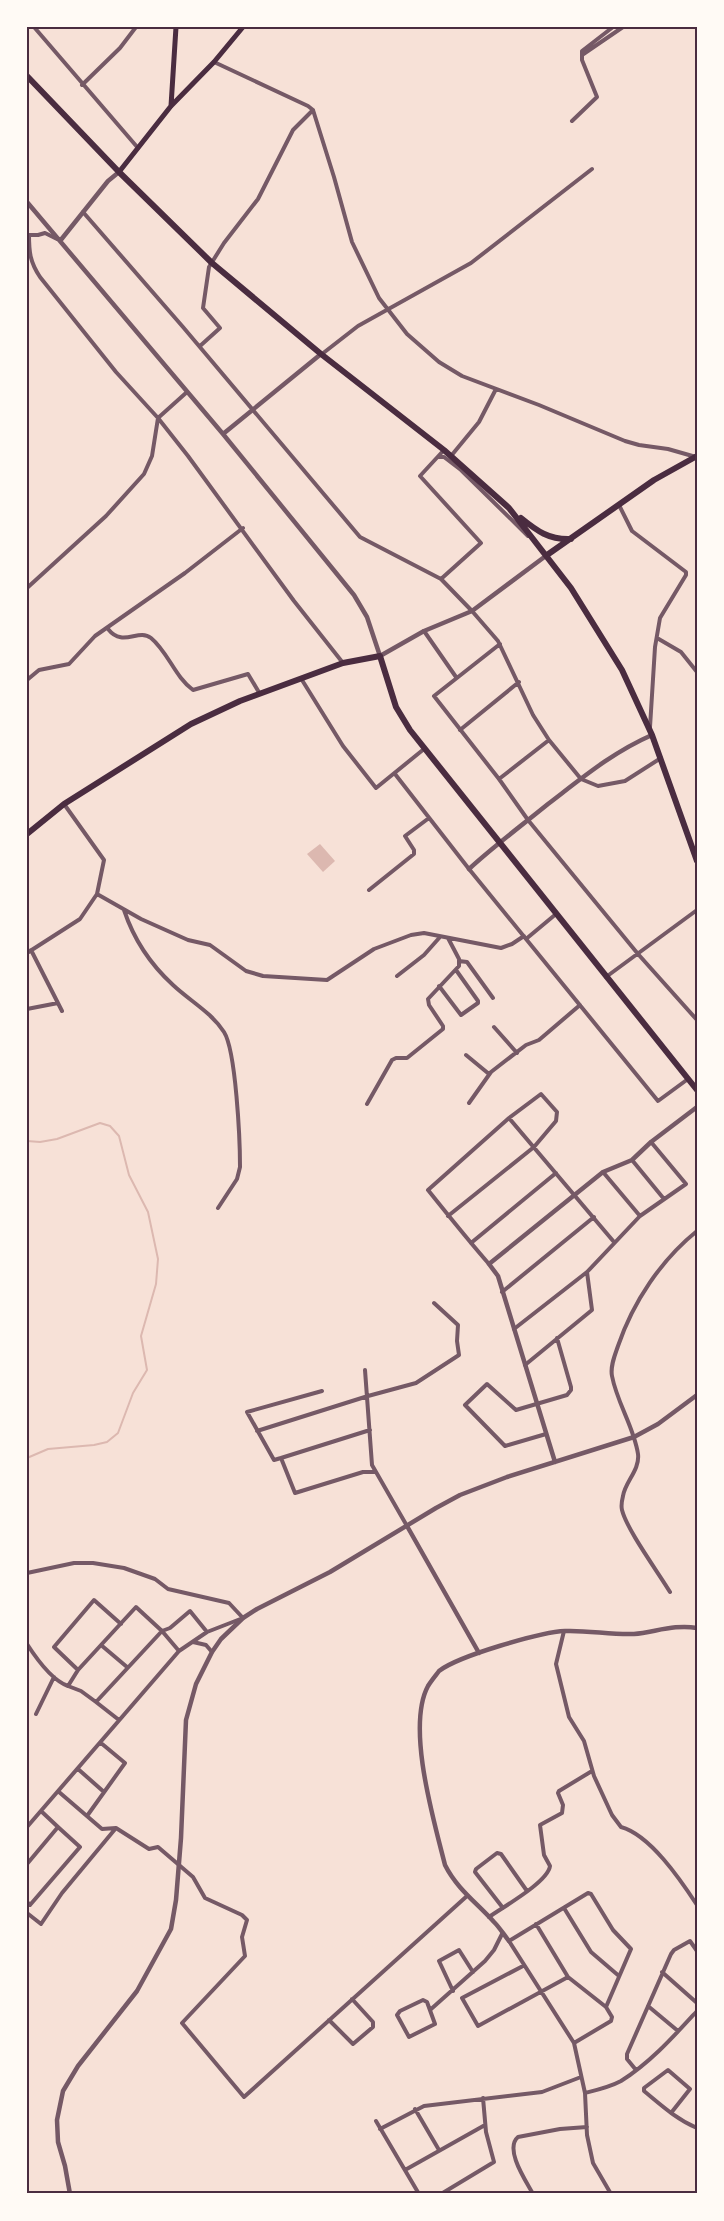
<svg xmlns="http://www.w3.org/2000/svg" width="724" height="2221" viewBox="0 0 724 2221" font-family="'Roboto Condensed',sans-serif">
<style>
.water{fill:#dcb8b0}
.lines{fill:none;stroke-linecap:round;stroke-linejoin:round}
.stream{stroke:#dcb8b0;stroke-width:2}
.minor{stroke:#755966;stroke-width:4}
.tertiary{stroke:#755966;stroke-width:4.5}
.secondary{stroke:#4a2c40;stroke-width:5}
.primary{stroke:#4a2c40;stroke-width:6}
.trunk{stroke:#4a2c40;stroke-width:6}
.neatline{fill:none;stroke:#4a2c40;stroke-width:2}
</style>
<rect width="100%" height="100%" fill="#f7e1d7"/>
<path class="water" d="M320,844l15,17 -12,11 -16,-18z"/>
<g class="lines">
<path class="stream" d="M27,1141l13,1 17,-3 43,-16 10,3 9,10 10,39 19,37 10,47 -2,25 -15,52 6,34 -14,23 -15,40 -11,9 -13,3 -46,4 -21,9"/>
<path class="minor" d="M34,27l104,121
M664,27h1
M582,55l41,-28
M214,62l94,44 5,4 21,67 18,65 27,56 28,36 32,28 23,14 77,29 86,36 14,4 29,4 28,8
M82,85l38,-37 16,-21
M572,121l25,-24 -15,-37v-9l31,-24
M83,212l100,115 177,210 81,42 31,32 26,30 35,74 16,25 32,39 17,7 27,-5 36,-23
M27,235h11l7,-2 12,6
M29,235c0,17 1,27 11,42l76,95 42,46 30,38 106,145 49,62
M200,346l20,-18 -17,-20 6,-41 15,-24 34,-44 35,-69 20,-20
M322,354l36,-28 113,-63 121,-94
M451,456l28,-34 17,-33
M438,457h6l17,13 67,66
M619,505l13,26 54,41v3l-26,43 -5,29 -5,80
M441,579l40,-36 -61,-67 24,-26
M27,588l79,-72 38,-42 8,-18 6,-38 29,-26
M108,629c15,19 30,-1 43,9 17,14 24,39 42,52l55,-16 12,20
M424,631l32,46
M657,638l24,14 16,20
M500,644l-66,52 65,83 29,41 110,134 59,66
M27,680l12,-10 30,-6 26,-28 90,-63 58,-45
M302,680l41,66 33,42 48,-39
M460,730l59,-48
M395,774l74,95 189,232 30,-22
M499,779l50,-39
M64,804l40,56 -7,34 44,25 47,21 22,5 36,26 17,5 64,4 47,-31 37,-14 13,-2 77,15 11,-4 12,-8
M369,890l45,-36v-4l-9,-14 24,-18
M124,910c10,30 26,54 49,75 17,16 38,27 51,47 12,19 16,108 16,135l-3,12 -19,29
M526,939l30,-25
M31,950l31,61
M27,953l53,-34 17,-25
M459,961l8,1 26,36
M397,976l27,-21 16,-18
M606,977l91,-67
M439,986l22,29 17,-12v-2l-22,-31
M27,1009l31,-6
M494,1027l23,26
M466,1055l23,19
M469,1103l22,-31 35,-27 13,-5 41,-35
M367,1104l25,-44 4,-2h11l36,-29v-3l-14,-21 -1,-6 31,-33v-7l-11,-21
M509,1118l105,124
M632,1160l32,39
M603,1172l37,44
M448,1216l86,-69 22,-26 1,-9 -16,-18 -32,24 -81,72c20,25 40,50 61,74
M471,1243l85,-70
M587,1272l53,-56 46,-32 -35,-42
M502,1292l92,-75
M514,1329l73,-57 5,38 -67,55
M365,1370l7,95 35,61
M322,1391l-75,21 27,48 7,-2 14,35 68,-21h11
M257,1431l111,-35 48,-13 43,-28 -2,-14 1,-16 -24,-22
M546,1434l-41,12 -40,-41 22,-21 29,26 51,-15 4,-5v-3l-14,-49
M281,1458l89,-28
M27,1573l47,-10h19l31,5 31,11 13,10 61,14 14,15 -36,14 -28,19 -152,176
M670,1592c-12,-20 -43,-62 -48,-82 -1,-4 0,-10 1,-14 2,-14 17,-26 15,-42 -4,-27 -21,-51 -26,-78 -2,-10 3,-21 6,-30 15,-44 43,-86 79,-115
M564,1631l-8,33 13,53 15,24 10,35 18,39 9,12c29,8 59,52 76,78
M193,1642l13,3 6,7
M27,1644c9,14 24,36 41,42l10,-16 58,-63 26,24 17,20
M101,1645l26,22
M78,1670l-24,-23 40,-47 27,24
M68,1686l13,5 15,11 66,-71 8,-3 20,-17 17,21
M96,1702l23,18
M36,1714l18,-37
M78,1769l26,23
M59,1792l43,37 14,-1 33,21 9,-2 35,30 12,21 37,17 5,5 -5,17 3,19 -63,67 62,74 223,-201
M87,1816l38,-53 -24,-20
M27,1864l31,-37 -17,-16
M27,1902l3,3 50,-58 -22,-20
M503,1908l-28,-36 1,-3 21,-16 4,1 26,37
M564,1908l27,44 28,24
M27,1913l14,11 21,-31 54,-65
M489,1917c14,-10 59,-35 61,-51l-6,-11 -4,-30 22,-12 1,-8 -5,-12 1,-2 33,-20
M536,1924l32,53 38,30 6,10 -1,4 -37,22
M523,1966l-61,32 16,28 90,-49
M662,1972l35,31
M453,1991l-14,-30 20,-11 14,22
M423,2000l4,2 8,22 -26,13 -12,-22 3,-4z
M648,2006l30,25
M606,2007l25,-58 -18,-19 -22,-36 -3,-1 -79,48 65,102 11,50 2,42 6,28 18,31
M430,2010l55,-49 9,-11 8,-16
M329,2020l24,24 20,-17v-5l-21,-23
M636,2070l-9,-11v-5l44,-100 3,-4 16,-9 7,10
M585,2093c12,-3 25,-6 36,-12 29,-18 53,-45 76,-70
M415,2109l24,41
M671,2113l19,-24 -22,-19 -24,18v3c17,14 32,28 53,37
M376,2121l43,73
M380,2129l44,-23 118,-14 39,-15
M405,2170l80,-45
M441,2194l53,-32 -8,-30 -3,-34
M533,2194c-7,-13 -29,-45 -15,-57l42,-8 27,-2"/>
<path class="tertiary" d="M27,202l196,232 131,161 13,22 13,39 44,-25 48,-20 75,-56
M60,241l48,-60 11,-9
M223,434l98,-80
M469,869c25,-23 52,-43 79,-65 34,-26 65,-52 104,-69
M555,1462l-57,-186 -9,-12 114,-92 29,-12 19,-18 46,-35
M407,1526l72,127
M509,1941c-5,-6 -9,-13 -15,-19 -17,-19 -37,-33 -49,-57 -11,-44 -39,-138 -17,-179 3,-5 8,-11 11,-15 19,-15 102,-39 126,-40 23,-1 46,4 69,3 21,-2 41,-10 63,-6
M70,2194l-5,-28 -7,-24 -1,-22 6,-29 15,-25 59,-75 34,-62 5,-29 5,-62 5,-118 10,-36 16,-32 9,-13 22,-21 14,-9 73,-37 106,-64 24,-13 47,-18 127,-40 24,-13 39,-29"/>
<path class="secondary" d="M171,106l5,-79
M119,172l52,-66 43,-44 29,-35"/>
<path class="primary" d="M27,834l37,-30 127,-80 49,-23 103,-38 37,-7 16,51 14,23 287,360"/>
<path class="trunk" d="M27,76l92,96 93,91 109,91 123,96 65,58 62,80 51,82 30,65 45,126
M521,518c16,13 28,22 50,21
M547,555l107,-75 43,-24"/>
</g>
<rect width="724" height="2221" fill="none" stroke="#fffaf5" stroke-width="57"/>
<rect x="28" y="28" width="668" height="2164" class="neatline"/>
</svg>
